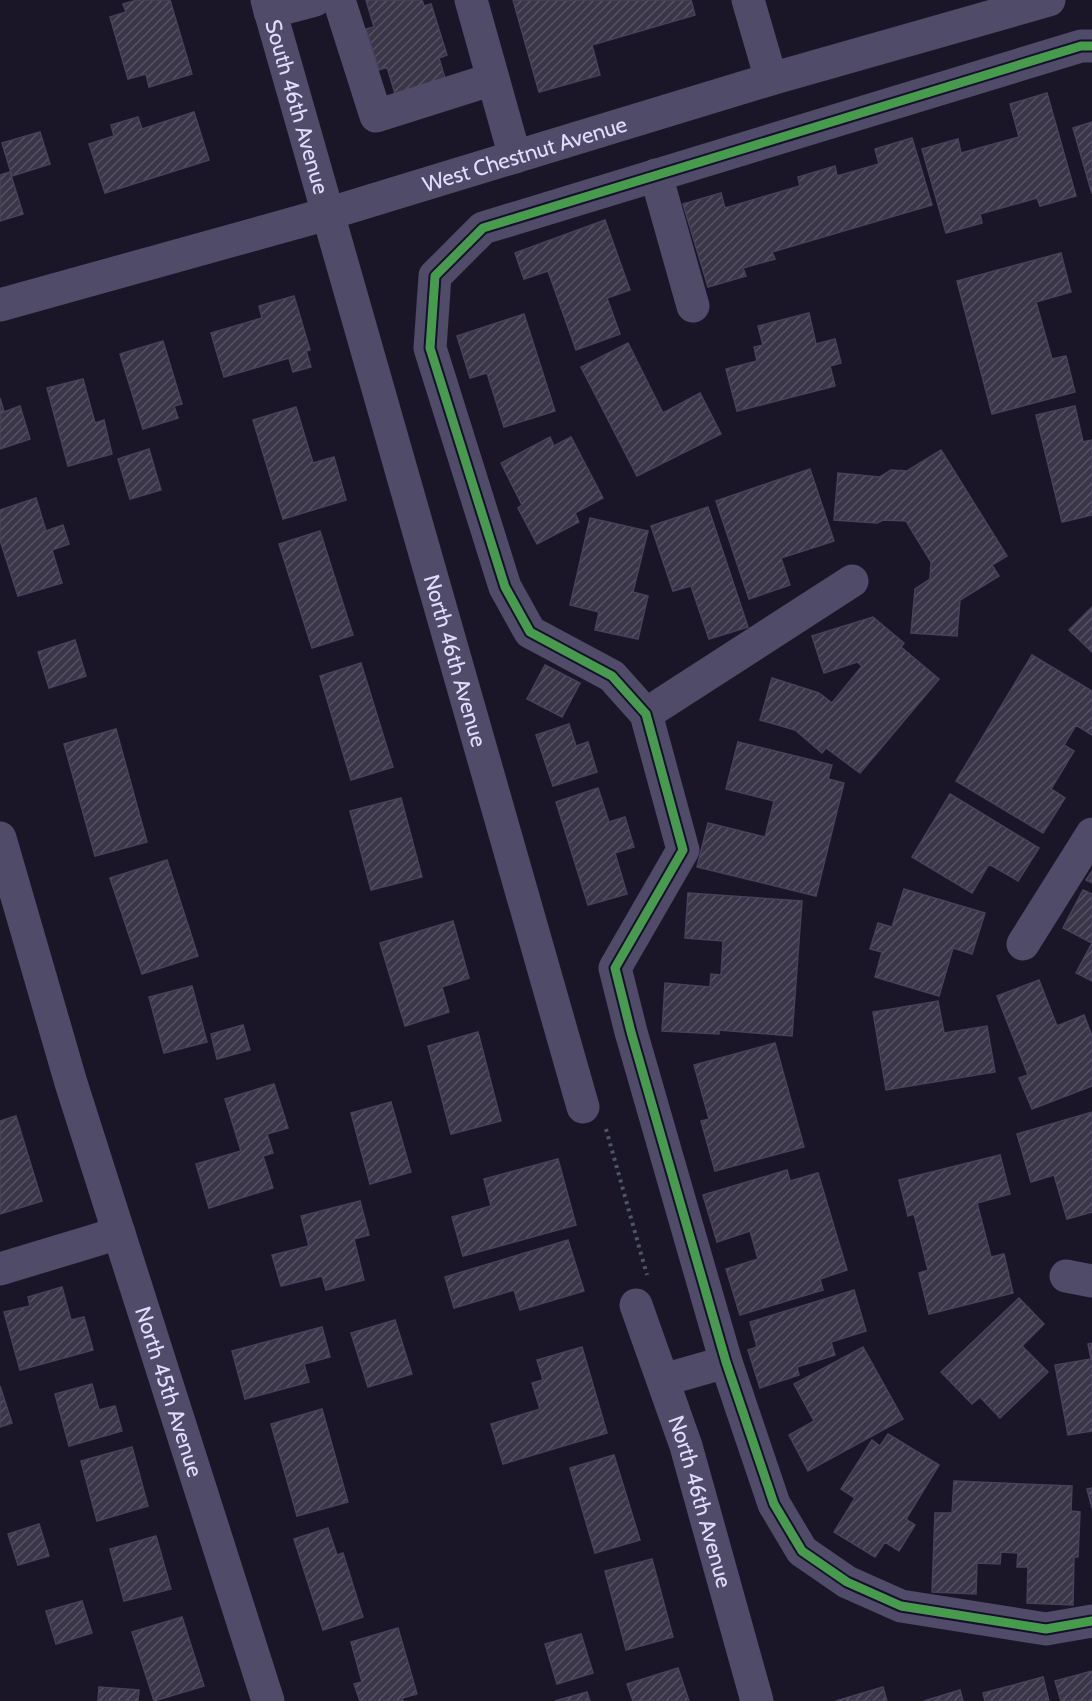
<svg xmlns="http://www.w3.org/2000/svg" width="1092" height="1701" viewBox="0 0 1092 1701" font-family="Cabin,sans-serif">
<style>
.building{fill:url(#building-hatch);stroke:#48415b;stroke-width:1.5}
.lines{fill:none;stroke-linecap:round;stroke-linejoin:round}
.path{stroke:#4a576a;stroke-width:4;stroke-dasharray:3 4.5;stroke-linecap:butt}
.minor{stroke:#4f4b68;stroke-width:33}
.cycleway-casing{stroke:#180f2e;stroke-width:13}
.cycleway{stroke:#469c4c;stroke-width:9}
.labels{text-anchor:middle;stroke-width:4.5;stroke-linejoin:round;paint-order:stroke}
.street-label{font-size:22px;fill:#e4dcff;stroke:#180f2e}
</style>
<defs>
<pattern id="building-hatch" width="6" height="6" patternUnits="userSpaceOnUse" patternTransform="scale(1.5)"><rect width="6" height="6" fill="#3b3548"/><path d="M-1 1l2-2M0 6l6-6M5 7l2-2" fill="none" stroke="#575263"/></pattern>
</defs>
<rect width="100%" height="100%" fill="#1b1627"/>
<path class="building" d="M137,0h33l22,74 -43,13 -3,-13 -18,5 -18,-62 16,-5 -3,-8z
M366,0h56l2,6 7,-2 16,51 -8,3 7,24 -50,15 -9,-30 -8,3 -13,-41 8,-2z
M513,0h178l4,15 -103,30 8,30 -61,17z
M1047,93l29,103 -36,10 -3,-8 -57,16 2,9 -36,10 -24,-84 36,-10 3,14 58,-16 -9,-33z
M194,112l15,48 -104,33 -16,-49 25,-8 -3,-11 27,-8 4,12z
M1092,122v72l-19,-66z
M40,132l10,32 -38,12 -10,-33z
M912,138l20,67 -160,47 3,7 -32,9 3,8 -38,11 -25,-83 38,-11 4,15 75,-22 -2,-9 37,-11 2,10 42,-12 -4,-15z
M10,172l13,42 -23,7v-46z
M605,220l25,70 -23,8 13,36 -44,16 -28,-79 -24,8 -9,-26z
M1061,253l10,39 -35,10 16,57 14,-3 9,36 -83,22 -35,-133z
M294,296l16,54 -4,1 5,16 -18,5 -4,-14 -65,19 -13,-44 51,-15 -3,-12z
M809,313l7,31 19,-5 6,24 -11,3 5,20 -98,25 -11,-42 31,-8 -3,-14 9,-2 -5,-19z
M524,314l31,97 -51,16 -17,-54 -17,5 -13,-42z
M163,341l19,63 -8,2 4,12 -35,11 -23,-75z
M628,343l35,70 37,-20 21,41 -84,42 -56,-109z
M83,379l12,44 9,-3 8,34 -44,12 -21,-78z
M0,398l4,14 16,-6 10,33 -30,10z
M1075,406l8,36 9,-2v75l-30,7 -26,-107z
M296,407l17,56 21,-6 12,43 -63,19 -30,-99z
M550,437l4,9 17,-9 32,61 -28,15 4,9 -42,22 -19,-36 4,-3 -21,-42z
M149,449l12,41 -31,9 -12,-40z
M941,450l66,106 -15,9 7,11 -39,24 -3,36 -46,-3 4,-44 15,-10 1,-17 -25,-41 -23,-1 -6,3 -43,-3 4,-47 42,4 11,-7 16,1z
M810,469l24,72 -53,17 9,27 -41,14 -33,-98z
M36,498l10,33 17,-6 6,19 -17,6 10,33 -44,13 -18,-56v-30z
M708,507l40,120 -39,12 -18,-53 -18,5 -22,-65z
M590,518l58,13 -15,61 15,4 -10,43 -43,-9 4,-18 -29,-7z
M320,531l33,104 -41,13 -33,-104z
M1092,607v45l-23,-22z
M873,617l31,26 -3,4 38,32 -79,94 -34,-25 -4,5 -27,-23 -35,-10 12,-42 47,15 13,10 30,-37 -5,-4 -33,11 -12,-37z
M75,640l11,36 -37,12 -11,-36z
M1032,655l60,36v44l-16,-10 -12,20 10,6 -23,38 14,9 -22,35 -87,-52z
M361,663l32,104 -42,13 -31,-104z
M545,665l35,18 -18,34 -35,-18z
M569,724l7,22 12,-4 9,30 -44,14 -17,-51z
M116,729l31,113 -52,14 -31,-112z
M738,742l94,23 -4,14 16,4 -28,113 -119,-29 11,-44 57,14 9,-36 -48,-12z
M598,788l11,34 16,-5 9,30 -19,6 12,41 -39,11 -32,-103z
M950,794l89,54 -21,33 -29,-17 -17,29 -60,-36z
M401,798l21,79 -51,13 -21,-79z
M167,860l31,96 -56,18 -32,-96z
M1092,871v12l-6,-3z
M904,889l81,24 -13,41 -19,-6 -14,48 -64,-19 7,-25 -12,-3 8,-26 14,4z
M1083,890l9,4v87l-16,-8 16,-30 -29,-15z
M688,893l114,8 -10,135 -73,-6v4l-57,-3 3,-48 45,4 1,-13 10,1 2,-34 -38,-3z
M453,921l16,57 -27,9 7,25 -44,14 -25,-83z
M1039,980l18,46 27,-11 8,21v50l-60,23 -13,-31 9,-3 -31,-79z
M192,986l15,56 -43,11 -15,-56z
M938,1001l6,32 43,-7 8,46 -109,18 -13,-78z
M243,1025l7,25 -33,9 -6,-25z
M478,1032l23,89 -50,13 -23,-88z
M775,1043l29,104 -89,24 -14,-50 8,-2 -15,-54z
M274,1084l14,44 -21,6 6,19 -10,3 10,32 -64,20 -13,-44 45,-13 -16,-52z
M391,1102l20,70 -41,12 -19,-71z
M1092,1112v100l-25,7 -13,-44 -23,7 -14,-48z
M16,1116l26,85 -42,13v-93z
M1000,1155l10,39 -33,9 14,54 13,-3 9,39 -84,21 -10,-41 9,-3 -14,-56 -6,2 -9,-36z
M558,1159l18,66 -113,31 -11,-39 39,-11 -7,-27z
M787,1170l3,11 28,-8 29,97 -27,9 3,11 -83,25 -14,-46 32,-10 -8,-28 -33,11 -14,-47z
M360,1201l9,34 -15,4 10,41 -38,10 -4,-14 -41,10 -9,-31 37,-9 -8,-30z
M568,1240l16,51 -64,19 -6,-20 -60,18 -9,-31z
M62,1287l9,33 13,-3 9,33 -73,20 -16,-58 26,-6 -2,-9z
M854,1290l12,41 -35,11 4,13 -38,12 2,8 -39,13 -12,-38 9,-3 -7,-25z
M1019,1298l25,26 -22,22 26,26 -48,46 -20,-21 -8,7 -31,-32z
M395,1320l17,54 -44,13 -17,-54z
M322,1327l8,30 -26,7 5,18 -64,17 -13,-48z
M1092,1343v88l-24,4 -13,-70 36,-6 -3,-15z
M582,1347l25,86 -104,31 -12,-40 49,-15 -8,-26 11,-3 -6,-20z
M863,1347l40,72 -95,52 -19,-36 25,-14 -20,-37z
M92,1384l7,26 16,-4 7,25 -53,15 -14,-52z
M0,1386l12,37 -12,4z
M322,1409l26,93 -51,14 -26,-92z
M888,1434l51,31 -33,54 9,6 -16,26 -14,-9 -10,15 -41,-25 21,-34 -14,-9 31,-49 8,6z
M132,1447l16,59 -51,15 -16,-60z
M614,1455l26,85 -45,13 -25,-85z
M954,1481l118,5 -1,25 9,1 -2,45h-4l-1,48 -46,-2 1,-36h-11l1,-14 -17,-1 -1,12 -23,-1 -1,31 -44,-2 3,-79h17z
M1092,1488v20l-5,-19z
M39,1524l10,32 -31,9 -10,-31z
M328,1528l9,27 6,-2 20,64 -40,13 -29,-91z
M156,1536l15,53 -47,12 -14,-52z
M652,1559l21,78 -47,13 -21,-79z
M82,1601l10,32 -36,11 -10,-33z
M182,1617l22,69 -50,15 -22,-69z
M398,1628l19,66 -15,4 1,3h-43l-6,-17 8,-2 -11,-40z
M581,1634l12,39 -36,11 -12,-40z
M678,1668l11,33h-56l-6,-17z
M1092,1671v30h-31l-6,-20z
M1043,1677l6,24h-64l-2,-8z
M99,1687l40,3 -1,11h-40z
M883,1687l4,14h-51z
M960,1690l3,11h-39z
M587,1692l3,9h-35z"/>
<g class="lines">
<path class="path" d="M606,1129l41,146"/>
<g class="minor">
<path id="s1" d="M267,0l316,1107"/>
<path d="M339,0l37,116 117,-37"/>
<path d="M471,0l44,157"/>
<path d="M748,0l23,79"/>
<path d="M270,12l45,-12"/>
<path d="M1092,46h-11l-598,182 -48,48 -5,72 75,239 25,45 82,44 34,38 37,136 -68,118 16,64 95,330 48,142 28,47 45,31 54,24 145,23 46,-8"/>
<path d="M656,175l37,131"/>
<path id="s2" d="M0,305l327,-91 444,-135 278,-79"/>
<path d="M646,714l206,-133"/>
<path id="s3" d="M0,838l71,245 197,618"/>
<path d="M1023,944l69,-110"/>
<path d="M0,1269l119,-36"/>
<path d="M1066,1276l26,5"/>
<path id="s4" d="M636,1305l50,141 71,255"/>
<path d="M663,1380l63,-18"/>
</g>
<g class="cycleway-casing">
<path id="cycleway" d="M1092,46h-11l-598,182 -48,48 -5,72 75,239 25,45 82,44 34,38 37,136 -68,118 16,64 95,330 48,142 28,47 45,31 54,24 145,23 46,-8"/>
</g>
<use href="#cycleway" class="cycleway"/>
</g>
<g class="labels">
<g class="street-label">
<text dy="8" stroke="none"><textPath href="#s1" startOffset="111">South 46th Avenue</textPath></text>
<text dy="8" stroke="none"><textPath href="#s2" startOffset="546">West Chestnut Avenue</textPath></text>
<text dy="8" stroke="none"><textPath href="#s1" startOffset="687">North 46th Avenue</textPath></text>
<text dy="8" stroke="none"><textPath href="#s3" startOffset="579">North 45th Avenue</textPath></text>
<text dy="8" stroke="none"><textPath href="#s4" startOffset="207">North 46th Avenue</textPath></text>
</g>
</g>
</svg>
